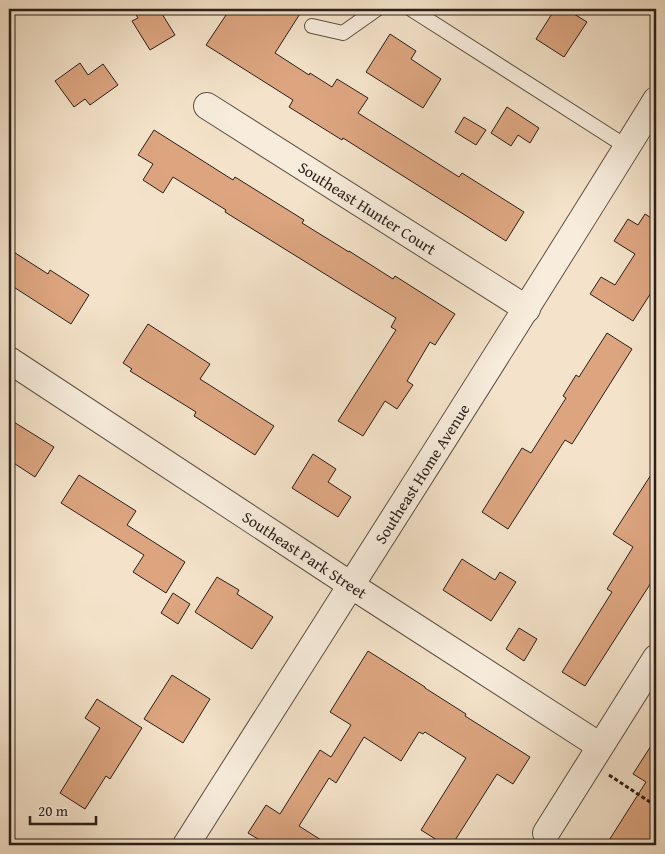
<svg xmlns="http://www.w3.org/2000/svg" width="665" height="854" viewBox="0 0 665 854" font-family="'Gentium Book Plus',serif">
<style>
.building{fill:#dca580;stroke:#2b1f19}
.lines{fill:none;stroke-linecap:round;stroke-linejoin:round}
.lane-casing{stroke:#5d5045;stroke-width:16}
.street-casing{stroke:#5d5045;stroke-width:28}
.path{stroke:#2b1f19;stroke-width:3;stroke-dasharray:4 2.5;stroke-linecap:butt}
.lane{stroke:#f8eddd;stroke-width:14}
.street{stroke:#f8eddd;stroke-width:26}
.labels{text-anchor:middle;stroke-width:4;stroke-linejoin:round;paint-order:stroke}
.street-label{font-size:16px;fill:#2b1f19;stroke:#f8eddd}
</style>
<rect width="100%" height="100%" fill="#f4e3ca"/>
<filter id="stains"><feTurbulence type="fractalNoise" baseFrequency=".004" numOctaves="4"/><feColorMatrix values="0 0 0 0 .2 0 0 0 0 .09 0 0 0 0 .02 0 0 0 .5 -.17"/></filter>
<radialGradient id="worn" r=".72"><stop offset=".6" stop-color="#630" stop-opacity="0"/><stop offset="1" stop-color="#630" stop-opacity=".3"/></radialGradient>
<path class="building" d="M133,9h26l16,26 -25,15 -18,-29 6,-3z
M230,9h73l-28,44 34,22 1,-2 22,14 5,-8 31,19 -10,15 101,64 3,-4 62,39 -18,29 -163,-103 -1,2 -53,-33 4,-7 -87,-55z
M555,9h11l21,13 -23,35 -28,-18z
M390,34l26,17 -5,8 30,20 -18,29 -57,-36z
M80,63l8,12 15,-11 15,21 -28,20 -5,-6 -11,8 -19,-26z
M507,107l32,21 -9,15 -12,-8 -7,11 -20,-13z
M464,117l22,13 -10,15 -21,-13z
M154,130l79,50 2,-3 69,43 -2,3 47,29v-1l44,28 2,-3 60,38 -20,31 -5,-3 -23,39 6,4 -16,24 -12,-8 -22,35 -25,-15 58,-91 -5,-3 5,-9 -171,-106 1,-2 -53,-33 -10,16 -20,-13 10,-16 -15,-9z
M645,214l11,7v64l-23,36 -43,-27 11,-17 14,8 20,-31 -21,-13 14,-22 10,6z
M9,249l39,25 2,-4 39,25 -18,29 -62,-40z
M148,324l62,40 -10,15 74,47 -19,29 -61,-39 2,-4 -66,-41 2,-2 -9,-6z
M607,333l25,16 -60,95 -7,-4 -57,89 -26,-17 40,-64 9,5 35,-55 -3,-2 13,-21 3,2z
M9,419l45,28 -19,30 -26,-17z
M313,454l23,15 -8,13 23,15 -13,20 -46,-29z
M656,467v108l-71,111 -23,-14 50,-80 -5,-3 26,-42 -20,-13z
M79,475l57,36 -9,14 58,37 -19,31 -33,-21 11,-17 -83,-52z
M462,559l33,21 5,-8 16,10 -25,39 -48,-31z
M217,577l22,13 -2,4 36,23 -21,32 -57,-37z
M173,593l17,11 -12,20 -17,-11z
M519,628l18,11 -13,22 -18,-12z
M368,651l57,36v1l41,26 -1,2 65,41 -17,27 -16,-10 -45,71h-7l-24,-15 45,-72 -41,-26 -2,2 -4,-2 -18,29 -37,-24 -28,46 -7,-5 -30,48 30,19h-61l-20,-12 18,-28 14,9 40,-64 11,7 20,-32 -21,-13z
M172,675l38,24 -27,44 -39,-24z
M97,699l45,29 -32,51 -4,-3 -21,33 -25,-16 40,-65 -15,-10z
M656,738v107h-50l40,-63 -13,-8z"/>
<g class="lines">
<g class="lane-casing">
<path id="lane" d="M411,9l216,138
M312,26l31,7 34,-24"/>
</g>
<g class="street-casing">
<g id="street">
<path id="s1" d="M207,106l320,203"/>
<path id="s2" d="M9,360l354,233 237,153"/>
<path d="M546,833l110,-175"/>
<path id="s3" d="M186,845c157,-248 316,-495 470,-745"/>
</g>
</g>
<path class="path" d="M609,775l47,31"/>
<use href="#lane" class="lane"/>
<use href="#street" class="street"/>
</g>
<g class="labels">
<g class="street-label">
<text dy="6" stroke="none"><textPath href="#s1" startOffset="190">Southeast Hunter Court</textPath></text>
<text dy="6" stroke="none"><textPath href="#s3" startOffset="440">Southeast Home Avenue</textPath></text>
<text dy="6" stroke="none"><textPath href="#s2" startOffset="354">Southeast Park Street</textPath></text>
</g>
</g>
<rect width="665" height="854" fill="none" stroke="#f4e3ca" stroke-width="30"/>
<rect x="10" y="10" width="645" height="834" fill="none" stroke="#2b1f19" stroke-width="2.5"/>
<rect x="15" y="15" width="635" height="824" fill="none" stroke="#2b1f19"/>
<path d="M30 816v8h66v-8" fill="none" stroke="#2b1f19" stroke-width="2.5"/>
<text x="38" y="816" font-size="15" fill="#2b1f19" stroke="#f8eddd" stroke-width="4" paint-order="stroke">20 m</text>
<rect width="100%" height="100%" filter="url(#stains)"/>
<rect width="100%" height="100%" fill="url(#worn)"/>
</svg>
